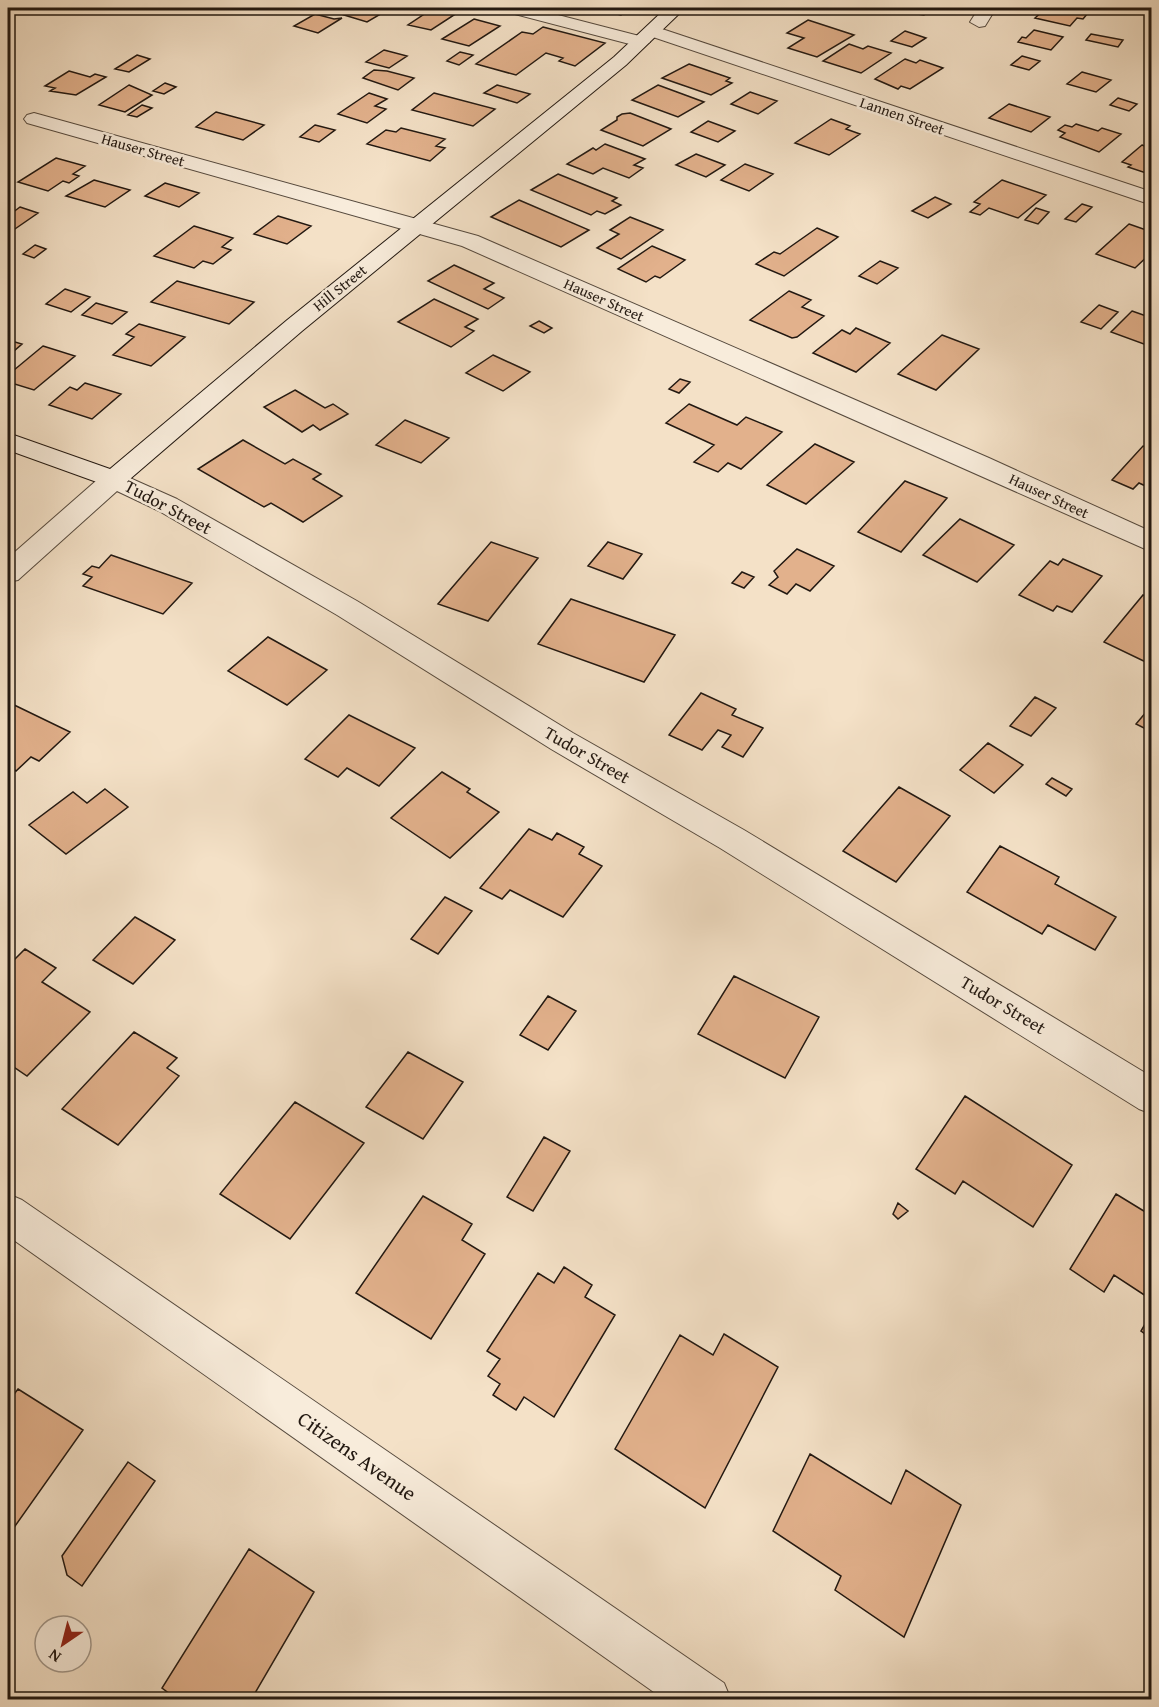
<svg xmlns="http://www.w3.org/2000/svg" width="1159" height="1707" viewBox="0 0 1159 1707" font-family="'Gentium Book Plus',serif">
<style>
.building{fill:#e2b18c;stroke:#221811;stroke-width:1.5}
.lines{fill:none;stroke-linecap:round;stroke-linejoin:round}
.street-casing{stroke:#564a3e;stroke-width:2}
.secondary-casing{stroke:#221811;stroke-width:2}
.street{fill:#f8ecdb;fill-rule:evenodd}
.secondary{fill:#f8ecdb;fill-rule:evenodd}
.labels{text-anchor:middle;stroke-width:5;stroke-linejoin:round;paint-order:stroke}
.far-street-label{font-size:15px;fill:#221811;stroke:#f8ecdb}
.street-label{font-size:18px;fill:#221811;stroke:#f8ecdb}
.near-street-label{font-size:21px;fill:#221811;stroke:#f8ecdb}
</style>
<rect width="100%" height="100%" fill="#f4e1c7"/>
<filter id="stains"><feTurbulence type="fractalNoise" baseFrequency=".00333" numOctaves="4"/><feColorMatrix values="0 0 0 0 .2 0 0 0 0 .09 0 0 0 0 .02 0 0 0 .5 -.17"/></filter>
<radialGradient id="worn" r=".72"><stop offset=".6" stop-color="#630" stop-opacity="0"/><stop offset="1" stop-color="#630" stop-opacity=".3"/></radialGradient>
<path class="building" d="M353,8h38l-24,14 -23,-7 12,-7z
M590,8h47l-3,2 -6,-1 -7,6z
M890,8h49l-2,4 -10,-2 -3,5 -36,-5z
M1046,8h16l26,5 -5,6 -6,-1 -7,8 -35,-8z
M432,9l22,6 -23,15 -23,-5z
M315,14l19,5 8,-1 -24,15 -24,-7z
M474,19l26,7 -31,20 -27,-7z
M808,20l46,15 -37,22 -29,-9 16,-10 -17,-5z
M543,27l62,16 -30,23 -16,-5 4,-3 -17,-5 -30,22 -40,-11 46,-32 11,2z
M1034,30l29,7 -12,13 -33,-8 4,-5 4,1z
M905,31l21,7 -14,9 -21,-6z
M1091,34l32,6 -5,7 -32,-7z
M849,44l14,5 5,-3 23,7 -30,20 -38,-12z
M384,50l23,6 -18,12 -23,-6z
M460,52l13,3 -14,10 -12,-4z
M137,55l13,4 -21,13 -14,-3z
M1022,56l18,5 -11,9 -18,-5z
M905,59l11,4 4,-3 23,8 -33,21 -9,-3 -3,3 -23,-10z
M689,64l41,14 -4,3 6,2 -21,12 -49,-17z
M374,70l13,1 27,7 -16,12 -35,-12z
M69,71l21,6 5,-3 11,3 -30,18 -26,-4 5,-3 -10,-2z
M1082,72l29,8 -15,12 -29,-8z
M165,83l11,4 -12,7 -11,-3z
M129,85l23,10 -27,17 -26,-7z
M497,85l33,9 -13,9 -33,-10z
M658,85l46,17 -26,15 -46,-17z
M750,92l27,9 -19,13 -27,-10z
M369,93l18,6 -12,7 11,3 -19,14 -29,-9z
M434,93l61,16 -22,17 -61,-16z
M1118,98l19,6 -8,7 -19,-6z
M1009,104l41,13 -19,15 -42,-14z
M142,105l10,3 -15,9 -9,-2z
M216,112l48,13 -21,15 -47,-13z
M630,113l41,16 -28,17 -42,-16 16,-10v-3l5,-3z
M831,119l19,7 -4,3 14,5 -31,21 -34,-12z
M708,121l27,10 -17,11 -27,-10z
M1076,124l22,7 4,-3 19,6 -22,18 -39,-15 5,-4 -7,-3 7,-5 7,2z
M315,125l20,5 -16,12 -19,-5z
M401,128l44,11 -9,7 9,2 -15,13 -63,-17 19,-14 10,2z
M605,144l40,15 -11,6 9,3 -14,10 -26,-10 -10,6 -26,-10 26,-16 3,2z
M1142,145l10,4v23l-3,2 -21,-7 3,-2 -9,-3z
M696,154l29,11 -19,12 -30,-12z
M56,158l29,8 -12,8 6,2 -10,7 -6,-2 -15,10 -30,-9z
M745,164l28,10 -24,17 -28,-11z
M558,174l59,24 -5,3 9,4 -16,9 -8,-3 -6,4 -60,-25z
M94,180l36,10 -25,17 -39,-11z
M1002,180l44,15 -28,23 -29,-10 -9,7 -10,-3 10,-8 -6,-2z
M165,183l34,10 -20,14 -34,-11z
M935,197l16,7 -23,14 -16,-7z
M519,200l70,30 -28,17 -70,-30z
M1082,204l10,3 -16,15 -11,-3z
M20,207l18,6 -26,18 -4,-2v-13z
M1036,208l13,4 -11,12 -13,-4z
M278,216l33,10 -24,18 -33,-10z
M630,217l33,13 -42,29 -24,-11 22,-14 -9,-4z
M1129,224l23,8v20l-17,16 -39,-14z
M194,226l39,12 -11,9 9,3 -18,14 -10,-3 -9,7 -40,-12z
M817,228l21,9 -54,39 -28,-12 18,-12 6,2z
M35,245l11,4 -12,9 -11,-4z
M652,246l33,14 -25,18 -5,-2 -9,6 -28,-13z
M880,261l18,7 -21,16 -18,-8z
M454,265l40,18 -10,6 20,9 -16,11 -60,-28z
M177,281l77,21 -25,22 -78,-22z
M65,289l25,8 -19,15 -25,-8z
M789,291l22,9 -9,7 22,9 -27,21 -5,1 -42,-18z
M434,299l44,20 -13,8 9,4 -23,16 -53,-25z
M96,303l31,9 -15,12 -30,-9z
M1099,305l19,7 -17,17 -20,-7z
M1132,311l20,7v29l-41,-15z
M539,321l13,7 -8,5 -14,-7z
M139,324l46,13 -34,29 -38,-11 21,-18 -8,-3z
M856,328l34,15 -34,29 -43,-19 29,-23 8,4z
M942,335l37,14 -43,41 -38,-16z
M8,340l14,4 -14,12z
M43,346l32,10 -41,34 -26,-8v-7z
M493,355l37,17 -27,19 -37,-18z
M680,379l10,3 -11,11 -10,-4z
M85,383l36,11 -29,25 -43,-14 21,-18 7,3z
M295,390l30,18 8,-4 15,10 -28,16 -7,-5 -11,7 -38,-25z
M689,404l48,21 9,-8 36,15 -41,37 -13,-6 -10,9 -24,-10 20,-17 -48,-22z
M405,420l44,18 -28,25 -45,-18z
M243,440l42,24 8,-5 28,15 -8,5 29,17 -39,26 -32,-19 -7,4 -66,-38z
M815,444l39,18 -48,42 -39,-19z
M1143,446l9,3v40l-13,-6 -6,6 -21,-9z
M905,481l42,17 -46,54 -43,-20z
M960,519l54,26 -37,37 -54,-27z
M491,542l47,16 -50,63 -50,-17z
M608,542l34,12 -19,25 -35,-13z
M797,549l37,17 -24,25 -14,-7 -9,10 -18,-9 9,-8 -4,-6z
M111,555l81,28 -29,31 -80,-28 9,-9 -9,-3 9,-8 7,2z
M1063,559l39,17 -30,36 -15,-6 -4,5 -34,-16 31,-34 8,4z
M742,572l12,5 -10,11 -12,-5z
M1143,595l9,4v66l-48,-23z
M571,599l104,36 -31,47 -106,-38z
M268,637l59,33 -40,35 -59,-34z
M701,693l35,16 -4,6 31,13 -20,29 -21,-10 9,-12 -13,-5 -16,20 -33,-15z
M1035,697l21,11 -25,28 -21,-10z
M8,702l62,30 -31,29 -8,-4 -15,14 -8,-5z
M1152,705v27l-16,-8z
M349,715l66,33 -36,38 -32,-18 -9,9 -33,-18z
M988,743l35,22 -29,28 -34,-23z
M442,772l28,17 -3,3 32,20 -49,46 -59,-40z
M1052,778l20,11 -6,7 -20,-12z
M899,787l51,29 -54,66 -53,-31z
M105,789l23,18 -62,47 -37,-29 44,-33 14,11z
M529,829l23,11 5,-7 27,14 -5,7 23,12 -39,51 -53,-27 -8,9 -22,-11z
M1000,846l59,31 -4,7 61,33 -21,33 -47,-25 -6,9 -75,-42z
M445,897l27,14 -34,43 -27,-15z
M135,917l40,23 -42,44 -40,-24z
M25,949l31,19 -14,14 48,30 -63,64 -19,-13v-97z
M734,976l85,41 -34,61 -87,-44z
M548,996l28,15 -28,39 -28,-15z
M134,1032l43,26 -10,10 12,8 -61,69 -56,-36z
M408,1052l55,30 -40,57 -57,-32z
M965,1096l107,69 -39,62 -70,-46 -8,13 -39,-25z
M295,1102l69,41 -74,96 -70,-45z
M544,1137l26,14 -37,60 -26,-14z
M1116,1194l36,22v84l-38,-25 -10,17 -34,-23z
M423,1196l49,28 -10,16 23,14 -54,85 -75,-46z
M898,1203l10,8 -10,8 -5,-5z
M564,1267l28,18 -7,12 30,18 -61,102 -30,-20 -8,13 -23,-15 7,-11 -12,-8 12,-17 -13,-8 51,-78 16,10z
M1152,1312v27l-11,-8z
M724,1334l54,33 -73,141 -90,-59 65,-114 33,20z
M18,1389l65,41 -75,106v-134z
M810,1454l81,50 15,-34 55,35 -57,132 -69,-47 6,-14 -68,-45z
M128,1462l27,19 -73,105 -15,-11 -5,-19z
M249,1549l65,43 -63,108h-33l-7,-5 -3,5h-30l-16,-12z"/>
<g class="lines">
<g class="street-casing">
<path id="street" d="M504,8h27l116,30 3,4 -9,5 -134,-35z
M979,8h17l-11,18 -6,1 -9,-5z
M653,26l499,166v13l-505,-170 -3,-4z
M34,113l444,123 511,222 163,74v20l-690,-306 -435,-123 -3,-4 3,-4z
M114,471l63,28 180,102 216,132 171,97 408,247v37l-13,-5 -419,-261 -169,-99 -214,-134 -178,-104 -42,-20 -99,89 -10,2v-24l97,-85z
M8,1194l14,6 702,483 7,17h-66l-657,-464z"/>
</g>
<g class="secondary-casing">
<path id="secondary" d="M666,8h19l-59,57 -324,266 -179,154 -9,2 -9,-2 -97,-35v-17l102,36 176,-148 328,-264z"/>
</g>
<use href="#street" class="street"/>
<use href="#secondary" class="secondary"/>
</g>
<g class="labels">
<g class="far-street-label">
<text transform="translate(902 116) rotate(19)" y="5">Lannen Street</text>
<text transform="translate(143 150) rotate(16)" y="5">Hauser Street</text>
<text transform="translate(340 288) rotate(-39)" y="5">Hill Street</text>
<text transform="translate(604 300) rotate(24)" y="5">Hauser Street</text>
<text transform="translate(1049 496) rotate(25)" y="5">Hauser Street</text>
</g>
<g class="street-label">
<text transform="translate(168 507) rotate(28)" y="6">Tudor Street</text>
<text transform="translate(587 755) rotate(30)" y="6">Tudor Street</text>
<text transform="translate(1003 1005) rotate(31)" y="6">Tudor Street</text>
</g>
<g class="near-street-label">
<text transform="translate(357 1456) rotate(35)" y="7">Citizens Avenue</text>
</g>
</g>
<rect width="1159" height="1707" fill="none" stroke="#f4e1c7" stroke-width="30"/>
<rect x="9" y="9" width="1141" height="1689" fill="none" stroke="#221811" stroke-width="3"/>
<rect x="15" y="15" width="1129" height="1677" fill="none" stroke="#221811" stroke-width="1.5"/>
<g transform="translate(63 1644) rotate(215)"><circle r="28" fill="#f8ecdb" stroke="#a2978a" stroke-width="1.5"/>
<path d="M0-4.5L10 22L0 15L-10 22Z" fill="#8f2418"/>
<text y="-9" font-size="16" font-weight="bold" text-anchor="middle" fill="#221811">N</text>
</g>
<rect width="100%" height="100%" filter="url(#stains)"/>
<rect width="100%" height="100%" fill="url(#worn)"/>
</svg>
